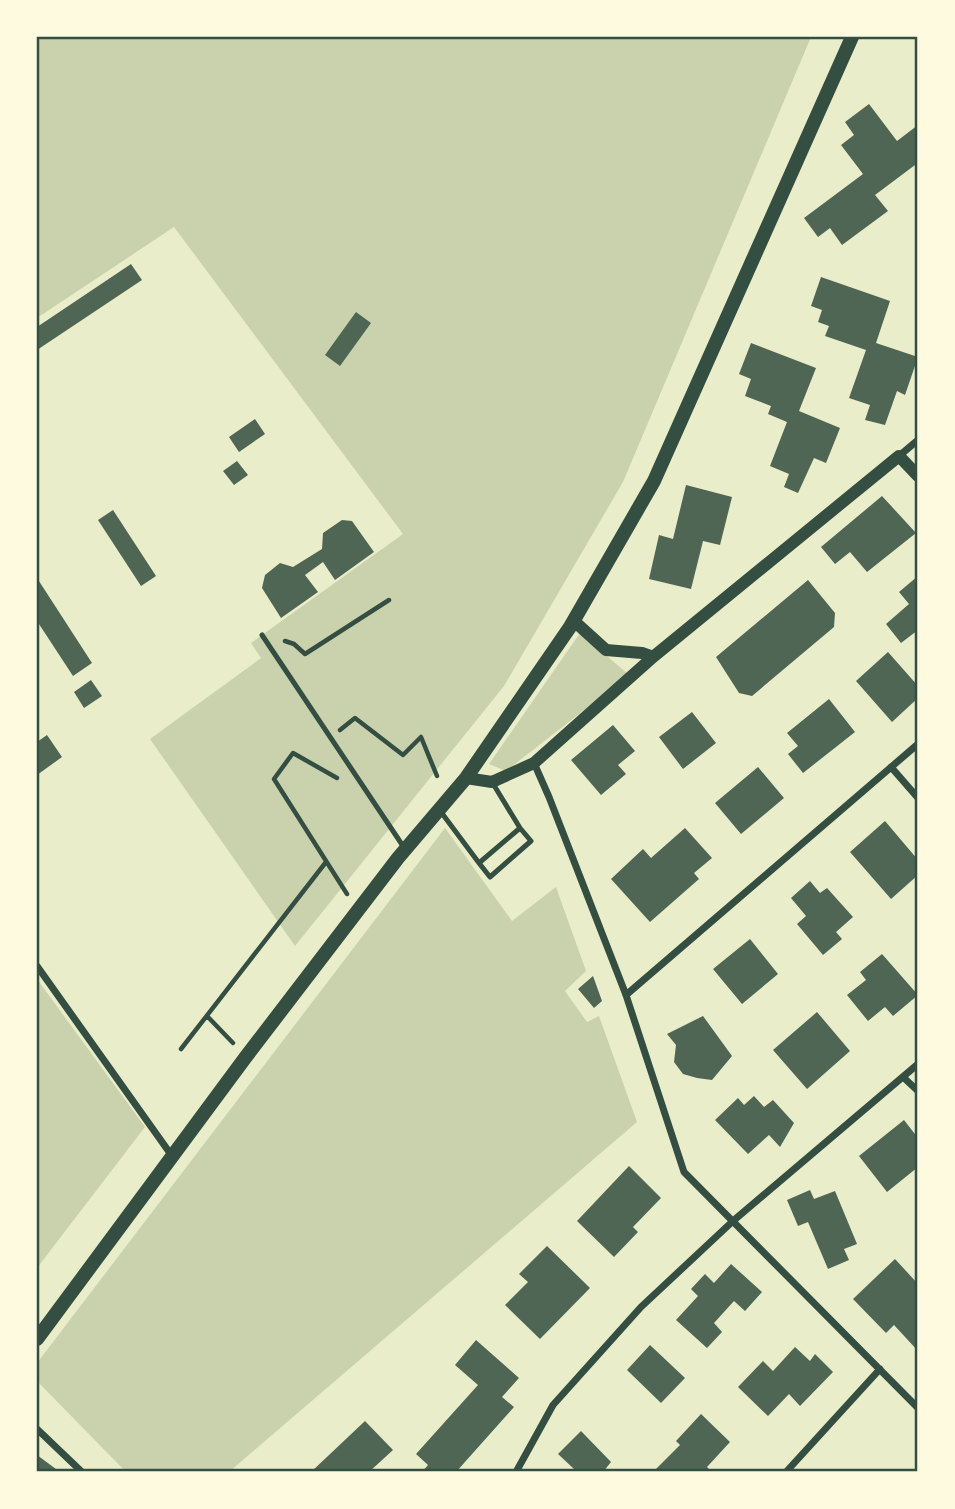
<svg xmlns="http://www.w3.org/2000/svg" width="955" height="1509" viewBox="0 0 955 1509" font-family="'Roboto Condensed',sans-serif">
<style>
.green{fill:#cad2ad}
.building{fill:#4f6655}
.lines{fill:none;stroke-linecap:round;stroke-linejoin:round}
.path{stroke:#344e41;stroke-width:4.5}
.service{stroke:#344e41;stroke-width:5}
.minor{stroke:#344e41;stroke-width:7}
.tertiary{stroke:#344e41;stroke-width:12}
.secondary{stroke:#344e41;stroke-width:14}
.neatline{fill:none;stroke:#344e41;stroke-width:2.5}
</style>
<rect width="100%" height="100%" fill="#e9edc9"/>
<path class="green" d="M37,37h774l-188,445 -119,204 -209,260 -145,-207 111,-81 -10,-15 152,-109 -229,-307 -137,91z
M580,633l49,42 -123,96 -17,-7z
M445,828l67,93 44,-34 30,84 -21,20 22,31 12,-6 38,106 -408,350h-103l-89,-91v-18z
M37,979l108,148 -108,141z"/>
<path class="building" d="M869,104l28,37 21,-16v45l-3,-5 -40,30 13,16 -46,34 -12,-17 -12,9 -14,-19 59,-44 -22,-29 13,-10 -9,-13z
M131,264l11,16 -105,70v-23z
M821,277l69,24 -14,42 42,14 -13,38 -8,-4 -12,34 -20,-5 5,-15 -21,-7 17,-48 -41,-14 4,-10 -11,-4 4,-12 -11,-4z
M356,312l15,11 -31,43 -15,-11z
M751,343l65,25 -17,43 41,17 -14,35 -12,-5 -16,35 -14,-6 5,-13 -19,-8 17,-44 -19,-8 3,-8 -26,-10 6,-17 -12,-5z
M255,419l10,15 -26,18 -10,-15z
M237,461l11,14 -14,10 -11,-14z
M686,485l46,12 -12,48 -17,-4 -12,48 -42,-10 10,-44 14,4z
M882,496l34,37 -49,39 -17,-20 -15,12 -14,-17z
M113,510l43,66 -15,10 -43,-66z
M342,520l10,1 22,31 -39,28 -12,-18 -18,13 13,17 -37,26 -19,-30 3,-13 15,-12 13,4 29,-18 1,-16z
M918,576v54l-17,13 -15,-19 23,-20 -10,-12z
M37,578l55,85 -19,13 -36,-55z
M808,580l27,33 -1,14 -82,69 -13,-3 -23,-36z
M888,652l30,34v12l-26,24 -36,-41z
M91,680l11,16 -18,12 -10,-16z
M829,699l26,33 -52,41 -15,-19 10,-8 -11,-13z
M692,712l24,31 -33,26 -24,-32z
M613,725l22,26 -17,14 8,9 -25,21 -30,-35z
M47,735l15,22 -25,18v-33z
M758,767l26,31 -43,36 -26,-31z
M885,821l33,39v15l-27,24 -41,-47z
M685,828l27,30 -18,15 5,6 -49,43 -39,-43 32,-30 8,9z
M810,881l10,12 7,-5 26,29 -17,15 6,7 -19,16 -26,-31 9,-8 -15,-18z
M750,939l28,35 -36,30 -29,-35z
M882,954l36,41 -25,21 -8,-9 -17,14 -21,-26 19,-15 -6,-8z
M593,976l9,25 -8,7 -16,-19z
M817,1012l33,39 -43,38 -34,-39z
M703,1016l29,40 -20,24 -15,-2 -14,-4 -9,-12 2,-17 -9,-11z
M754,1096l10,11 9,-7 21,23 -14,24 -11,-12 -21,19 -33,-34 23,-22 6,7z
M904,1120l14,18v29l-31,25 -28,-36z
M629,1166l32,32 -28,29 5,5 -24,25 -37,-36z
M810,1190l4,9 21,-8 22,53 -13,5 5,11 -21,9 -20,-47 -10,4 -11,-26z
M547,1246l43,42 -50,51 -35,-34 23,-23 -9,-8z
M895,1259l23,25v67l-24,-26 -8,8 -33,-34z
M731,1264l31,28 -17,19 -11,-10 -20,22 8,9 -15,16 -31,-28 22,-24 -7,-7 14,-15 9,9z
M476,1340l43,38 -17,19 12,10 -58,65h-34l6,-7 -12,-11 62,-69 -23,-20z
M650,1345l35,33 -24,25 -34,-33z
M795,1347l15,14 5,-7 18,18 -33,34 -11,-12 -21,22 -30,-29 25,-26 10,10z
M701,1414l29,28 -23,25 5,5h-53l-3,-3 24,-24 -4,-4z
M365,1421l28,29 -24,22h-58z
M581,1431l30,31 -8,10h-32l3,-3 -16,-15z
M37,1455l23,17h-23z"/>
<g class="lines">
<path class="path" d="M285,641l9,3 11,10 84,-54
M340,730l15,-12 48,37 18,-18 16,39
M337,778l-44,-25 -19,26 73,115
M207,1016l26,27
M181,1049l145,-187"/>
<path class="service" d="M262,635l143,214
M441,812l38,51 41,-35 -28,-46
M479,863l11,14 41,-36 -11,-13"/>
<path class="minor" d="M899,456l19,-16
M534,763l15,34 77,198 58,177 234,236
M891,767l27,31
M37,966l135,190
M626,995l292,-251
M903,1077l15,14
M37,1429l45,43
M516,1472l37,-67 88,-98 92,-86 185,-157
M786,1472l94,-103"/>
<path class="tertiary" d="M574,621l32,29 36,3 11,4
M466,778l26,4 42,-19 119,-106 246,-201 19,20"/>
<path class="secondary" d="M37,1339l208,-281 153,-200 68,-80 104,-151 84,-146 198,-444"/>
</g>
<rect width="955" height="1509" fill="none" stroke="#fefae0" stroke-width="77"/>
<rect x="38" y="38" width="878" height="1432" class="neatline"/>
</svg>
